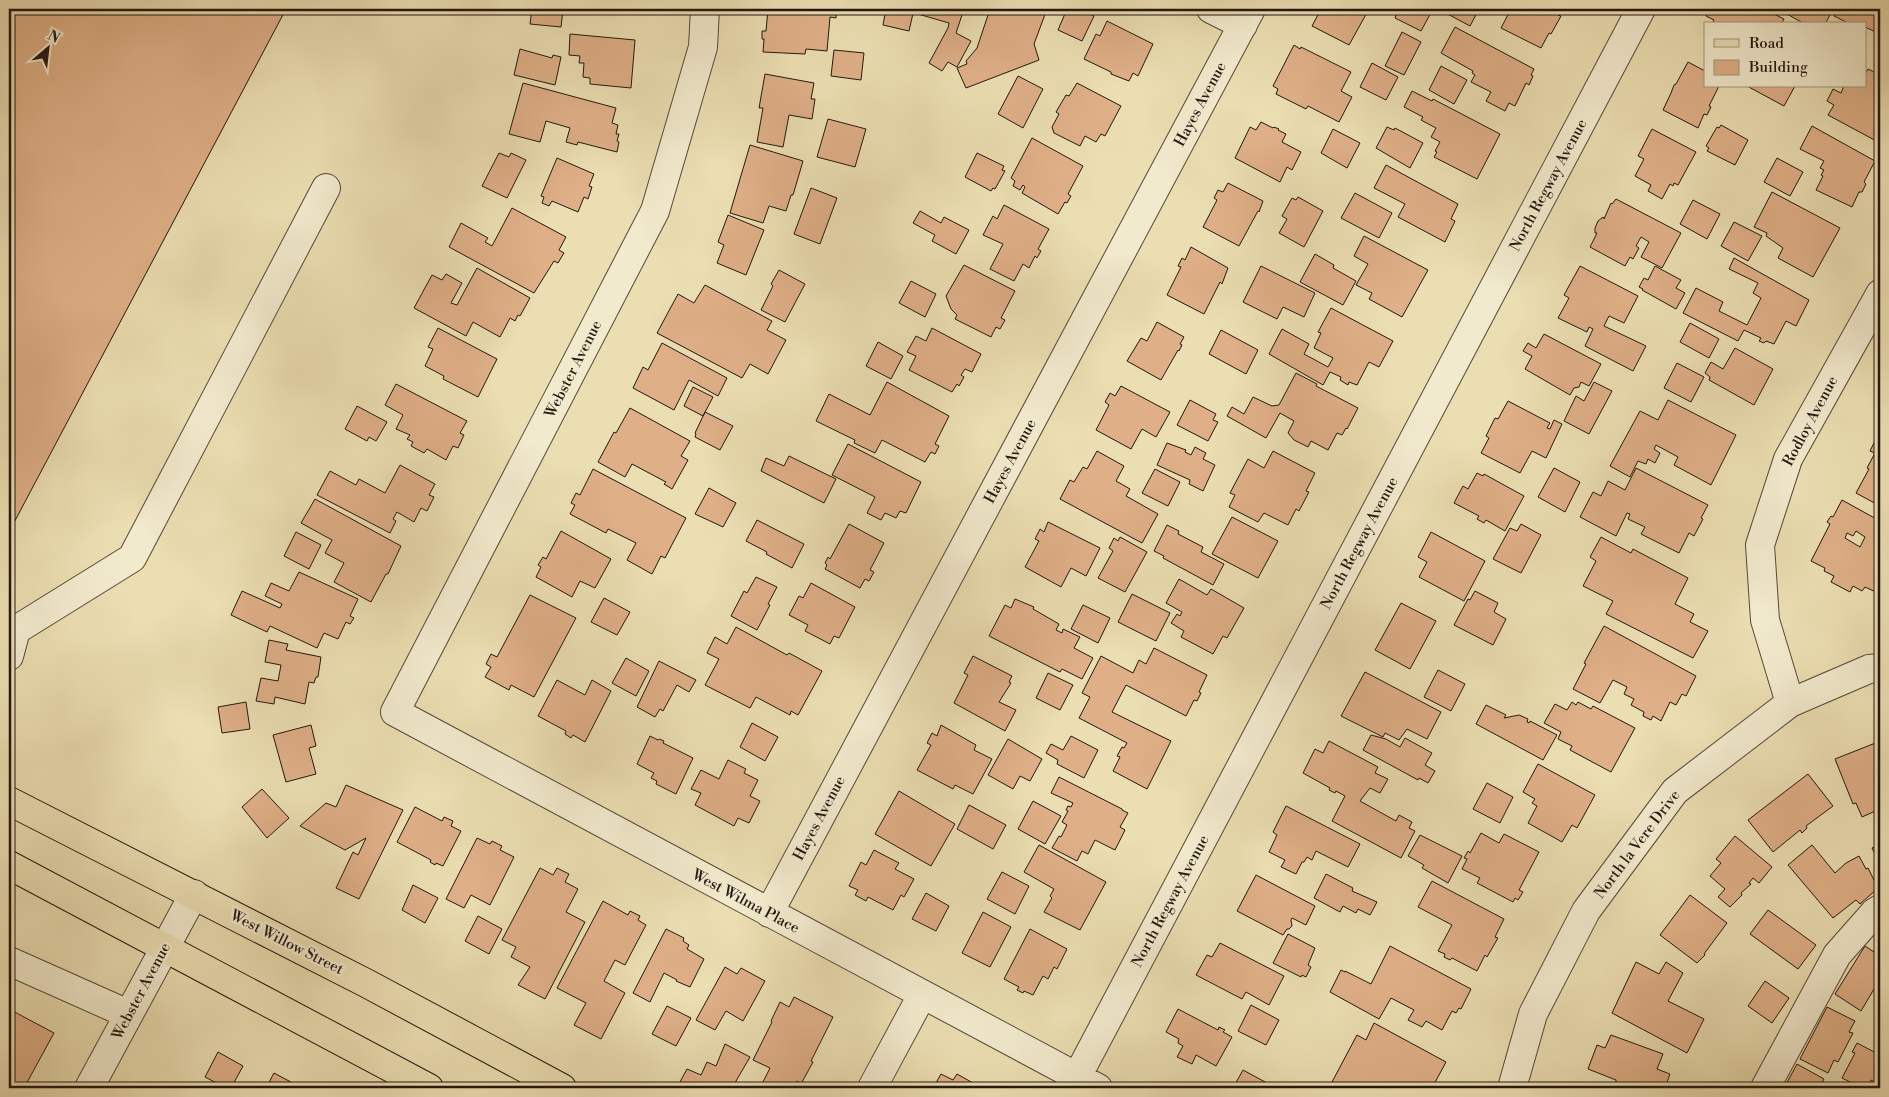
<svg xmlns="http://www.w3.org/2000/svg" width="1889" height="1097" viewBox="0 0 1889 1097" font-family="'Libre Bodoni',serif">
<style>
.building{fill:#dfaf87;stroke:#221710;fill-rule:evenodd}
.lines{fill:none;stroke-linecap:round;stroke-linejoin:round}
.minor-casing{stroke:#544938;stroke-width:30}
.major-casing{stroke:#221710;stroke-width:30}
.minor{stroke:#f2eacd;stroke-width:28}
.major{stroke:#ebdeb2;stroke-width:28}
.labels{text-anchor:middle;stroke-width:5;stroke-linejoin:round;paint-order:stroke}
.street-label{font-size:15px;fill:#221710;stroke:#f2eacd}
</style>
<rect width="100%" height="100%" fill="#ebdeb2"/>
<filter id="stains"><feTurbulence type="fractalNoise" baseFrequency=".004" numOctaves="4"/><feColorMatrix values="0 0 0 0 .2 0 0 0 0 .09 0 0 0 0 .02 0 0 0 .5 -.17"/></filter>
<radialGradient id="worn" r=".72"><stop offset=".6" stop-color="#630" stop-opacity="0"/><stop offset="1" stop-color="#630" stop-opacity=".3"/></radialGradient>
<path class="building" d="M9,9h277l-277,523z
M532,9h31l-2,18 -31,-3z
M593,9h40v5h-40z
M768,9h68v9l-6,-1 -3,34 -21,-2 -1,5 -42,-2 1,-13h-2v-8h4z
M876,9h38l-5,22 -26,-6 2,-11 -10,-2z
M920,9h52l-1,2 -7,-2 -8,24 15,8 -14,26 -9,-5 -6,9 -13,-8 19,-35 1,-5 -31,-9z
M990,9h57l-13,35 5,16 -73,28 -9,-20 10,-4 -1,-3 11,-13z
M1067,9h13l14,7 -12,25 -24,-11z
M1321,9h48l-20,36 -37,-19z
M1396,9h37l-12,22 -26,-13 1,-3 -3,-1z
M1443,9h36l-9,17 -28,-15z
M1511,9h50l-3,6 3,1 -10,18 -2,-1 -8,15 -40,-20z
M1709,9h44l3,2 1,-2h7l20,10 -3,5h-69l2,-4 -8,-4z
M1788,9h47l-2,5 -2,-1 -6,11h-20l-20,-11z
M1838,9h42v25l-15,-7v-3h-15l-16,-8z
M1107,21l46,23 -15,32 -5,-3 -4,8 -18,-7v-2l-27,-13 12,-25 4,2z
M1455,27l79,42 -3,6 2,1 -4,9 -3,-2 -11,23 -6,-3 -4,8 -19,-10 5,-9 -20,-10 4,-7 -3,-2 1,-2 -32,-18z
M1402,32l19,10 -17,33 -19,-9z
M570,34l65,6 -4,48 -41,-4v-6l-7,-1 1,-14h-5l1,-7 -11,-1z
M1294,45l6,4 1,-2 50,25 -10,19 11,6 -13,25 -31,-16 -2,3 -30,-15 2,-5 -5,-3z
M520,49l32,9 1,-3 8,2 -6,28 -41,-10z
M834,50l30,3 -3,27 -30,-4z
M1688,62l17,9v15h14l-10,20 2,1 -4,8 -3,-1 -6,14 -35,-18 8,-17 3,-8 2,-1z
M1372,63l26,14 -12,23 -26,-13z
M1441,66l26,14 -13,24 -25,-14z
M1868,69l12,6v68l-52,-28 6,-10 -7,-4 6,-12 8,4 3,-7h21v-12z
M765,74l49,9 -3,16h4l-3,20 -23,-4 -6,32 -26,-5 6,-34h-4z
M1018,76l25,13 -20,39 -25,-14z
M523,83l93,25 -4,15 6,2 -2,9h3l-2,7 2,1 -2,10 -39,-10 -1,3 -11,-3 4,-14 -24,-7 -6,21 -31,-8z
M1077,83l44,23 -16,30 -4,-2 -5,8 -11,-6 -5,10 -26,-13 -2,-6 7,-13 -3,-2 10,-17 3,1z
M1747,86h48l-11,20z
M1412,91l20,10 1,-2 67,35 -23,45 -43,-22 3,-5 -2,-1 5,-9 -9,-5 5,-9 -15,-8 2,-3 -19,-10z
M828,119l38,10 -11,38 -38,-10z
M1261,122l12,6 1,-1 5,2 -1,1 8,4 -4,8 19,10 -9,18 -5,-3 -7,15 -45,-24 15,-31 6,3z
M1721,125l27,15 -13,25 -28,-14 2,-3 -3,-2 11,-19 2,1z
M1812,126l63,35 -11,21 2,2 -4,8h-3l-7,15 -36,-17 7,-14 -2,-1 3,-5 -4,-2 4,-7 -24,-12z
M1387,127l7,3 1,-2 28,15 -13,25 -34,-20z
M1333,129l27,14 -13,25 -26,-15z
M1652,129l44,23 -18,33 -4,-2 -1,3 -3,-2 -8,15 -14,-8 3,-6 -16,-9 9,-17 -6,-3z
M1032,138l51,28 -15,28 3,2 -4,7 -2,-1 -7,12 -36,-21 3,-6 -2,-2 -3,5 -7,-4 2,-5 -4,-3z
M750,145l53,16 -10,34h-2l-5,16 -17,-5 -6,17 -33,-10z
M499,153l10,4 2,-4 15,7 -19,38 -25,-12z
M977,153l27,13 -2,4 3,1 -10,18 -2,-1 -2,3 -26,-14z
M557,158l37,16 -5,12 3,1 -4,12 -4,-2 -6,15 -26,-11 -3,5 -7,-3 2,-6 -3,-1z
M1777,158l26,14 -13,24 -26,-14z
M1386,165l72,39 -7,15 4,2 -10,21 -47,-25 7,-13 -31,-16z
M1228,183l35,18 -4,11 -1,-1 -19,35 -36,-19 14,-27 -3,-2 4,-8 5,2z
M811,188l26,10 -17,46 -26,-10z
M1772,192l68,36 -27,49 -35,-19 5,-10 -17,-12 1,-3 -13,-6z
M1355,193l37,20 -13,25 -38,-20z
M1298,197l25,14 -19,36 -25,-14 8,-14 -5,-3 10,-18 4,2z
M1616,199l65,34 -19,35 -21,-11 8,-15 -8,-5 -5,9 3,2 -6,11 -3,-2 -5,9 -35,-19 7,-14h-2v-5l3,-7 5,-4 1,2 7,-16 1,1z
M1693,200l27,14 -13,25 -27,-15z
M1004,205l45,24 -11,20 3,2 -4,7 -2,-2 -6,12 -6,-4 -9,17 -24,-12 13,-25 -20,-9 10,-19 4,3z
M512,208l54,29 -7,13 5,3 -6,10 -4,-2 -20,32 -85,-46 12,-24 27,15 -3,4 7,4z
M920,211l21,12 3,-6 25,13 -13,24 -24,-13 3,-6 -22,-12z
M728,215l36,15 -18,45 -29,-12 7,-18 -6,-3z
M1734,222l28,14 -14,25 -27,-15z
M1364,236l64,34 -26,47 -33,-18 3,-6 -16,-8 12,-21 -14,-8z
M1191,247l37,21 -6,16 -2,-2 -16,32 -37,-19 14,-28 -3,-1 4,-8 3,2z
M1315,254l19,11 -1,3 23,13 -13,24 -43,-23z
M1734,258l75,42 -13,26 -10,-5 -12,23 -8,-3 -2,2 -5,-2 2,-3 -17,-8 -6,11 -55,-28 13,-25 27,14 -4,9 28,14 14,-27 -8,-5 5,-10 -29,-14z
M964,265l51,26 -14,27 4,2 -5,9 -4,-2 -5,10 -36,-18 2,-4 -6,-6 -5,-13z
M1261,266l54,27 -11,24 -21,-10 -6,12 -34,-17z
M1580,266l58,30 -14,27 -15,-7 -5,10 42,20 -13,25 -48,-25 8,-17 -4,-2 -2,5 -29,-14 11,-20 -5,-3z
M1655,266l26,14 -5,8 9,5 -9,16 -34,-19 1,-1 -4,-2 5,-9 4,2z
M477,268l53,30 -10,18 -2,-1 -3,6 -5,-3 -10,19 -27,-15 -7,14 -52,-28 18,-33 10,5 4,-6 16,9 -11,20 6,2z
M779,270l26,14 -20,38 -24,-12 12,-24 -2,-2z
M911,281l25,13 -11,23 -26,-14z
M705,285l67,36 -5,9 19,10 -18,34 -18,-10 -8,14 -85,-45 21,-39 16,9z
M1331,308l62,33 -14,26 -10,-5 -12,23 -8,-3 -1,3 -8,-5 1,-3 -11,-5 -7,13 -54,-31 13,-25 27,15 -5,10 24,13 5,-9 -19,-10 7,-15 -3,-1z
M1157,322l27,15 -4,7 2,1 -3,6 -1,-1 -17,30 -34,-19 14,-23 6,3z
M1690,323l29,16 -10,19 -29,-16z
M438,328l59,31 -19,38 -35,-18 1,-3 -19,-10 8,-17 -5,-2z
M932,328l49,26 -9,18 -7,-3 -4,6 3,2 -5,9 -2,-2 -5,8 -43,-22 7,-14 -9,-4 9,-16 10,5z
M1221,330l37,20 -12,24 -37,-20z
M1544,334l57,30 -12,22 -8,-4 -2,5 -5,1 -4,7 -45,-26 7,-13 -9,-5 5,-8 8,5z
M878,342l25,14 -12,23 -25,-13z
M662,343l65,35 -9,18 -29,-16 -15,30 -41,-22 10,-21 5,3z
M1735,348l38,21 -19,36 -45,-25 1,-3 -5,-4 6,-11 12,7z
M1677,363l27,14 -13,25 -27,-14z
M1296,373l21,11 -1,2 42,22 -11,21 -1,-1 -4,7 -5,-2 -9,17 -17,-9 -3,6 -14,-7 -6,-7 6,-12 -14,-8 -14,25 -39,-22 5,-9 12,7 9,-17 19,9 7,-1z
M887,382l62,34 -14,28 4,2 -4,8 -4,-2 -6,10 -43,-22 -7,13 -21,-10 1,-3 -39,-19 13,-27 41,21z
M1594,382l18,9 -23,43 -25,-13 12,-25 8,5z
M396,384l71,37 -7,12 4,2 -6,13 -5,-2 -7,14 -19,-11 -3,4 -13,-7 2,-4 -6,-3 3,-4 -14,-6 7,-14 -18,-10z
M1121,386l49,26 -14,25 -14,-8 -11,20 -35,-19 13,-25 -4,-3 5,-9 5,3z
M693,387l20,10 -10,19 -19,-10z
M1190,400l26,14 -3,6 5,2 -10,19 -31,-16z
M1668,400l68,35 -25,50 -37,-20 4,-8 -22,-12 -2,4 6,4 -5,10 -7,-4 -2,5 -8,-3 -8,16 -20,-11 30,-55 18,9z
M1508,401l42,22 -3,5 3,1 4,-9 8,4 -16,34 -14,-7 -12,22 -39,-20 8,-15 -3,-2 9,-18 3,1z
M357,406l30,16 -11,19 -7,-4 -2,4 -22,-12z
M630,408l60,33 -9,15 7,4 -16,29 -8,-5 2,-2 -34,-18 -7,13 -27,-15 16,-30 2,1z
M705,412l28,14 -13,24 -25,-13 1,-3 -1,-1z
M1880,431v75l-24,-13 13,-24 -2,-1 8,-15 -5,-2z
M1167,443l19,7 -1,2 6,3 4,-8 11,6 -3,6 12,6 -12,26 -14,-7 1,-4 -33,-15z
M848,444l73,38 -15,31 -6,-2 -4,7 -11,-5 -4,7 -14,-7 8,-16 -43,-22z
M1097,451l27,15 -8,15 14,8 -4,7 32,18 -16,29 -82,-44 10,-19 4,2 9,-15 4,2z
M1273,451l42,22 -9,18 3,1 -10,19 -3,-2 -8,16 -24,-12 -6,9 -29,-15 6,-12 -5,-2 18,-34 16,9z
M789,456l47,23 -12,24 -63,-32 5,-13 18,8z
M400,465l35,19 -6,11 5,2 -7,14 -6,-3 -7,14 -17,-10 -4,7 3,2 -6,12 -73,-38 13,-24 26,14 3,-6 26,14z
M1554,468l26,14 -15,30 -27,-15z
M1636,468l72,37 -7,13 2,1 -9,17 -5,-3 -10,20 -38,-19 4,-7 -17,-8 2,-5 -3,-1 -11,23 -36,-19 13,-25 8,4 7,-15 17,9z
M593,469l93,49 -21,40 -4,-2 -9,18 -25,-14 9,-17 -28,-14 -2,4 -36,-19 5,-9 -4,-2 5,-10 4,2z
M1155,469l25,13 -12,24 -26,-13z
M1477,473l6,3 1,-2 40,22 -19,35 -19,-11 -2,3 -7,-4 2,-3 -25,-13 9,-17 5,3z
M709,488l27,15 -13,24 -28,-13z
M315,499l86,47 -13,28h-2l-15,28 -37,-20 10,-19 -19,-10 7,-13 -31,-17z
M1842,500l38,21v8l-3,6 3,5v54l-15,-7 -3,4 -9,-5 -3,6 -19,-10 3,-6 -10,-5 1,-3 -14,-7 19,-37 -3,-2 4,-6 2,1zM1856,531l9,6 -5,10 -15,-9 2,-5 6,3z
M1232,517l46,24 -20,37 -46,-24z
M757,520l47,24 -12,24 -26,-14 1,-2 -21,-11z
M1048,522l52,26 -14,28 -15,-8 -10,19 -36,-20 14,-26 -4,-2 5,-10 4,3z
M849,524l35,19 -14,27 4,2 -5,9 -4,-2 -5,9 -35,-19 2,-4 -2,-2 3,-6 2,2z
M1521,524l20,11 -20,38 -28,-14 17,-31 7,3z
M1167,525l12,6 -1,3 25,13 -2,5 23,12 -11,21 -50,-27 1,-2 -10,-5z
M561,531l50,28 -16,29 -15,-7 -8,16 -36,-20 5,-10 -3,-2 5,-8 3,2z
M296,532l25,13 -12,24 -25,-13z
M1431,532l54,29 -21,40 -45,-24 8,-15 -9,-5z
M1120,537l27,15 -22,40 -27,-14 15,-27 -4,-3 5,-10 4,3z
M1601,537l30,16 2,-4 55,29 -13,26 19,10 -4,8 18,9 -15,27 -87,-44 7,-13 -30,-15 13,-25 -6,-4z
M299,572l59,27 -8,17 4,2 -4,6 -4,-2 -8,17 -14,-6 -7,15 -47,-22 -3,6 -36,-17 11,-24 38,17 2,-4 -17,-8 6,-13 18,8z
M756,577l21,10 -9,17 2,1 -13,25 -26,-14 13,-25 3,2z
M1179,579l28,16 4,-6 33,19 -17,30 -4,-2 -10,18 -32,-17 3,-6 -13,-8 6,-9 3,2 2,-4 -16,-9z
M811,583l44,24 -16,31 -5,-2 -4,8 -25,-13 3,-6 -19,-10 10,-19 4,2z
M1475,591l23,12 -4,9 12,7 -13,26 -39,-20 14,-26 2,1z
M1132,594l38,19 -14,28 -38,-19z
M530,595l46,23 -42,79 -23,-12 -2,5 -24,-13 6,-10 -5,-3 5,-10 6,3z
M604,598l26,14 -13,23 -26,-13z
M1015,599l19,8 -1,2 26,15 -3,6 6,3 1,-4 17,8 -6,11 19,10 -11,21 -20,-10 -2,3 -71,-36 16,-31 6,3z
M1401,603l35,18 -26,48 -35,-19z
M1083,605l27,13 -12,25 -27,-14z
M1604,626l92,50 -10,20 -4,-2 -6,11 -6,-3 -9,19 -8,-5 -2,4 -8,-4 1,-4 -13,-7 3,-6 -10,-5 3,-7 -14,-7 -13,23 -27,-14 13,-25 -2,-1z
M736,627l51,28 2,-2 33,18 -24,44 -7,-4 -1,4 -34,-18 -6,11 -45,-23 14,-26 -12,-6 8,-16 12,7z
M269,640l19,4 -2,6 35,7 -3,20h-2l-2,6 -5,-1 -4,22 -30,-7 -1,7 -18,-3 5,-23 17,3 3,-16 -16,-3z
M1154,648l53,27 -8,17 2,1 -4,8 -3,-1 -8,16 -60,-31 -14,27 59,29 -24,48 -34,-18 7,-14 -3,-1 5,-9 2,1 3,-5 -48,-25 11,-21 -8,-4 19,-37 32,17 6,-13 7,4z
M973,656l39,20 -3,6 2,1 -12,19 17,8 -11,21 -51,-28 14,-28 -4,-2z
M626,658l23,13 -13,25 -24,-13z
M659,661l37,19 -7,12 -12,-7 -14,26 -3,-2 -5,8 -18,-10z
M1438,670l27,14 -14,27 -27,-14z
M1365,672l76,40 -14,27 -20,-10 -8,11 -14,-7 -2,4 -42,-21z
M1048,673l25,12 -13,25 -24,-12z
M557,680l28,15 7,-15 19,11 -26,51 -12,-7 -2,3 -6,-4 1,-3 -28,-15z
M246,702l4,27 -28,4 -4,-26z
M1572,702l4,3 2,-3 13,7 2,-3 42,22 -24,44 -41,-22 2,-4 -14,-7 3,-7 -17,-9 11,-19 12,6z
M1486,705l20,10 -2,3 15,-3 9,4 -1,3 2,1 1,-2 27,14 -14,25 -67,-36z
M752,723l26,14 -13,24 -25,-14z
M311,725l5,21 -7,2 7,26 -30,8 -13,-47z
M941,725l35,20 -2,5 18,9 -19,35 -18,-9 -2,4 -36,-19 14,-25 -4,-2 5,-10 5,3z
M1371,735l15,4 14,8 5,-9 27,15 -7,12 10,6 -7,12 -9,-5 -1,2 -55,-30z
M650,736l8,4 1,-1 5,2 -1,2 30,15 -17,36 -20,-10 1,-3 -6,-3 3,-5 -17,-9z
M1071,736l27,14 -14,28 -27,-14 1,-4 -12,-7 5,-9 12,6z
M1008,739l34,20 -12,22 -10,-5 -7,13 -25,-14z
M1329,741l49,26 -3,6 13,6 -8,14 -10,-5 -10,13 36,20 3,-6 13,7 -3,6 6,3 -14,27 -69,-37 13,-25 -9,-5 -1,2 -6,-3 1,-2 -27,-15 12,-24 8,4z
M1878,742l2,5v62l-18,8 -6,-14 -3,1 -18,-45z
M728,760l18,9 -2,4 14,7 -8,16 10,5 -11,22 -11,-5 -4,8 -39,-21 6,-12 -10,-4 10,-19 18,9z
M1538,764l57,31 -18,33 -5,-3 -10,17 -34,-19 9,-17 -5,-3 3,-4 -12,-7z
M1808,774l25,32 -27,20 1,2 -5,5 -2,-3 -27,22 -25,-32z
M1059,777l63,32v1l6,3 -8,14 5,3 -10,20 -20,-10 -7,14 -6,-3 -5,10 -25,-13 7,-12 2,1 6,-12 -5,-3 6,-11 -2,-1 2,-4 3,1 2,-4 -22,-10z
M1487,783l26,14 -13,26 -27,-14z
M346,785l57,25 -44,89 -23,-11 17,-36 5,3 8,-17 -21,12 -45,-24 26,-23 10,4z
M262,789l27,29 -22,20 -25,-31z
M899,791l56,33 -24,42 -56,-32z
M1033,801l28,15 -16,28 -27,-15z
M969,805l37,20 -13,24 -36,-20z
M1286,806l74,38 -12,23 -32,-16 -4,9 -5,-3 -3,5h-2l-6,12 -15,-7 4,-7 -16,-8 8,-17 -4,-3z
M415,807l27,14 2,-4 9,4 -2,5 10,5 -18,35 -7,-3 -1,2 -5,-3 1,-2 -34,-18z
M1481,833l18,10 5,-9 35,18 -20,38 4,2 -5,8 -3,-2 -2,4 -36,-19 3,-5 -18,-9 5,-10 -3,-1 4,-7 2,2z
M1420,835l42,21 -14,27 -26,-15 2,-3 -16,-9z
M1735,836l37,31 -13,16 -6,-5 -4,5 2,1 -10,9 1,2 -12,12 -12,-10 7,-8 -15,-13 11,-13 -5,-4z
M477,838l13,6 2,-3 10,5 -2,4 14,7 -24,48 -19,-10 -7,13 -18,-9z
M1880,844v20l-8,-16z
M1039,845l67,37 -26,48 -36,-18 8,-14 -2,-2 4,-7 -30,-17z
M1812,845l23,28 11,-10 13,-7 7,13 2,-1 10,20 -18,16 -4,-4 -23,18 -45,-53z
M874,850l25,13 -4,6 19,10 -10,18 -3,-2 -8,15 -25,-13 -2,4 -11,-6 3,-5 -9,-4 12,-24 5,3z
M540,868l13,7 4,-7 12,6 -4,8 13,7 -12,23 19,10 -40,77 -27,-14 12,-18 -19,-10 5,-10 -14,-7z
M1002,872l27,14 -14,28 -28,-15z
M1326,874l27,14 -1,3 25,11 -7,13 -12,-6 -2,4 -13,-7 -3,6 -26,-14z
M1256,875l59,31 -9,19 -14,-7 -1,2 1,6 -3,3h-2l-4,6 -46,-24z
M1432,881l72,38 -9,18 3,1 -11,19 -2,-2 -8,16 -25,-13 -2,2 -6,-3 1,-3 -7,-3 14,-26 -34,-18z
M413,885l25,13 -13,25 -23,-13z
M926,893l23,13 -13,25 -24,-12z
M1690,895l37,28 -23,31 1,1 -8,8 -37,-28z
M603,901l25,14 2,-4 10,5 -2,4 8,5 -21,40 -10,-5 -11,21 21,12 -24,46 -27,-14 12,-22 -29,-15z
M1768,910l48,35 -18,24 -48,-35z
M983,912l28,15 -21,40 -28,-14z
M478,916l24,13 -13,25 -24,-13z
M666,929l18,9 -1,3 6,4 -2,4 17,10 -14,28 -14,-6 1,-1 -13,-7 -14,29 -17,-9z
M1030,929l37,20 -10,20 -3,-2 -6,12 -5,-3 -10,19 -9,-4 -1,2 -6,-3 2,-3 -15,-8z
M1288,934l27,14 -7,17 3,2 -5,10 -4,-2 -1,2 -28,-14z
M1220,943l64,33 -15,29 -23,-13 -4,7 -46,-24 11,-20 5,2z
M1390,946l81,43 -10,20 -2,-1 -3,5 -4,-2 -10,19 -16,-9 -4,6 -14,-7 6,-10 -23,-12 -12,21 -49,-27 11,-22 4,2v-1l26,13z
M1865,946l15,10v23l-19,32 -26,-17z
M1636,962l23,12 7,-12 17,11 -15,28 36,18 -17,34 -75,-40z
M725,967l12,7 4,-6 24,13 -22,40 -17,-10 -11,19 -19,-10z
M1765,981l24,17 -17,25 -24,-17z
M794,997l39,20 -22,44 2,1 -12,22 -4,-3 -4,7h-33l10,-20 -17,-8 19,-38 -1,-1 9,-19 9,5z
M1251,1005l28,15 -13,25 -28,-14z
M667,1006l24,12 -15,28 -24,-12z
M1827,1007l28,14 -6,11 4,1 -15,29 -4,-2 -6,13 -28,-14z
M9,1009l45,24 -30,55h-5l-6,-3 -2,3h-2z
M1178,1009l40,21 1,-3 6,3 -2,2 9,5 -16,29 -20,-11 -4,9 -15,-7 6,-11 -5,-3 1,-4 -13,-7z
M1374,1023l72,39 -14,26h-88l-12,-6 25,-47 9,5z
M1611,1035l52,19 -6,15 13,5 -5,14h-27l-15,-5 -1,2 -6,-3v-2l-28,-11 9,-24 8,3z
M1857,1043l23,12v33h-2l2,-3 -9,-5 -4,8h-5l-20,-10 13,-25 -3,-1z
M725,1044l25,13 -18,31h-46l-4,-2 -2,-4 7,-13 14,6 6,-13 9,4z
M218,1052l25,14 -12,22h-5l-21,-11z
M1797,1064l27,15 -5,9h-35z
M1243,1070l24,13 -3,5h-31z
M274,1073l28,15h-36z
M941,1074l12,6 4,-6 16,9 -3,5h-37z"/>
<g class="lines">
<g class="minor-casing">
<path id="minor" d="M705,9l-2,38 -48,164 -260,501 703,376
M1211,9l32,16
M9,656l7,-26 116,-72 194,-370
M1790,703l-25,-83 -5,-75 28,-86 92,-165
M769,913l482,-904
M9,961l119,53
M1077,1077l564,-1068
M89,1088l105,-194
M872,1088l50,-93
M1512,1088l21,-74 53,-103 89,-120 115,-88 79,-34 11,-1
M1765,1088l72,-133 37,-42 6,-4"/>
</g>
<g class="major-casing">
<path id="major" d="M9,801l357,182 196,105
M9,865l420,223"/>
</g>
<use href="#minor" class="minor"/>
<use href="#major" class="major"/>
</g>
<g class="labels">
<g class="street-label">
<text transform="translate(1200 104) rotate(-62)" y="5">Hayes Avenue</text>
<text transform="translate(1548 185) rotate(-62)" y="5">North Regway Avenue</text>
<text transform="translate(573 369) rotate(-63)" y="5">Webster Avenue</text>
<text transform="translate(1810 421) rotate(-62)" y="5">Rodloy Avenue</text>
<text transform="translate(1010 461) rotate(-62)" y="5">Hayes Avenue</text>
<text transform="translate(1359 543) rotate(-62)" y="5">North Regway Avenue</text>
<text transform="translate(819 818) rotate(-62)" y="5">Hayes Avenue</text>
<text transform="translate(1637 844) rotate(-53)" y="5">North la Vere Drive</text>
<text transform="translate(746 901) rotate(28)" y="5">West Wilma Place</text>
<text transform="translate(1170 901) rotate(-62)" y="5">North Regway Avenue</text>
<text transform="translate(287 942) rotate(27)" y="5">West Willow Street</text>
<text transform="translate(141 991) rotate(-62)" y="5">Webster Avenue</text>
</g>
</g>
<rect width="1889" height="1097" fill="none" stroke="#ebdeb2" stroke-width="30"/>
<rect x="10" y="10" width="1869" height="1077" fill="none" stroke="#221710" stroke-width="2.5"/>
<rect x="15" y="15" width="1859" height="1067" fill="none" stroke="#221710"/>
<rect x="1704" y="22" width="162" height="65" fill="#f2eacd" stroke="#9f9681"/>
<rect x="1714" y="39" width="25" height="8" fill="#ebdeb2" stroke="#9f9681"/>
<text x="1749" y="48" font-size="15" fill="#221710">Road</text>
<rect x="1714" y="60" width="25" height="15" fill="#dfaf87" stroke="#9f9681"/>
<text x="1749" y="72" font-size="15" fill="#221710">Building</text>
<g transform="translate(48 48) rotate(28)" stroke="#f2eacd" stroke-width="4" paint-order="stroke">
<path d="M0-4L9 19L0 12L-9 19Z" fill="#221710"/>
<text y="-8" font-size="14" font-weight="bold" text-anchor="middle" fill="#221710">N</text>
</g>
<rect width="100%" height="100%" filter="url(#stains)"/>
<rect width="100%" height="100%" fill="url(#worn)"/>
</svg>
